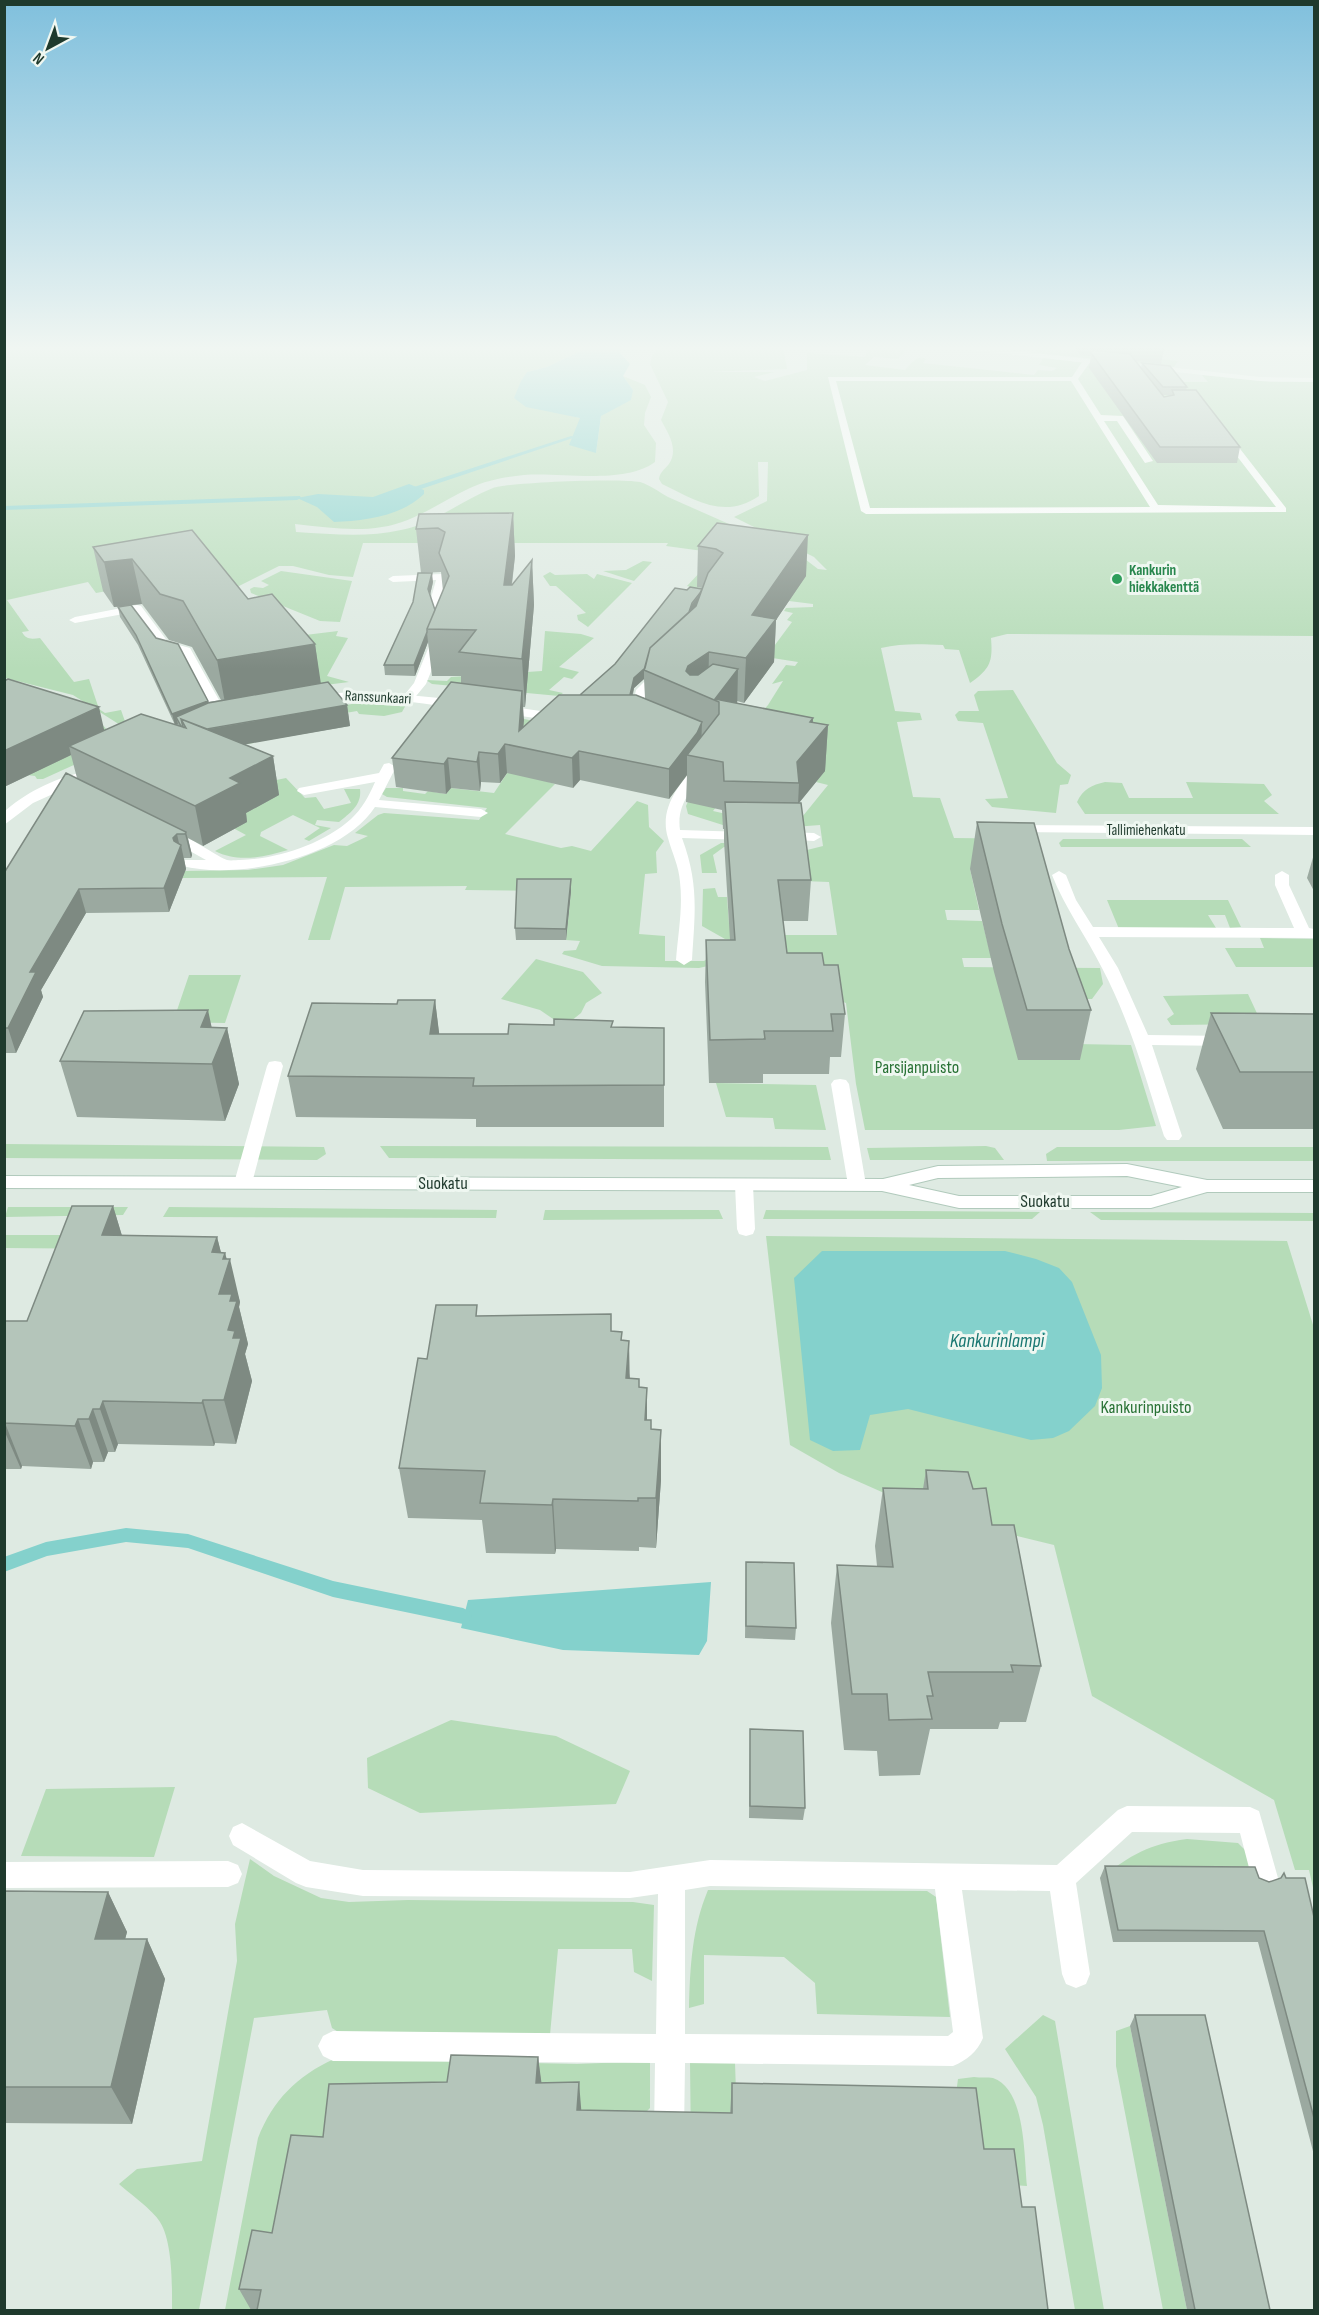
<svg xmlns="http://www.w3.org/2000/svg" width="1319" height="2315" viewBox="0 0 1319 2315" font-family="'Sofia Sans Condensed',sans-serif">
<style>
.green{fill:#b6dcb8}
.water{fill:#84d1cc}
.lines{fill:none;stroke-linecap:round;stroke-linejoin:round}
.stream{fill:#84d1cc;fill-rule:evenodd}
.secondary-casing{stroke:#b1cabc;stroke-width:2}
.lane{fill:#fff;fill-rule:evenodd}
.street{fill:#fff;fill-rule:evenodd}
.secondary{fill:#fff;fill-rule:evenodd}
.wall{fill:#9ba9a0;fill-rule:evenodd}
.shaded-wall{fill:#7e8a82}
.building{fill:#b4c5ba;stroke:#7e8a82;stroke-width:1.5}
.leisure-dot{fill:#2e9e5b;stroke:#eff7f1;stroke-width:2}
.labels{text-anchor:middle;stroke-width:6;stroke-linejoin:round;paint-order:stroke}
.far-leisure-label{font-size:15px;font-weight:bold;fill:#27864d;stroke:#eff7f1;text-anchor:start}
.far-street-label{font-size:15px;fill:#1f3a2d;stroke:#eff7f1}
.park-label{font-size:18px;fill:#297235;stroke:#eff7f1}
.street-label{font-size:18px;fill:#1f3a2d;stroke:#eff7f1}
.water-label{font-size:20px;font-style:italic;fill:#197772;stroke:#eff7f1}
</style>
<rect width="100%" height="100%" fill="#deeae2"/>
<path class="green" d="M5,345h588l-46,22 -20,5 34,41 19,5 16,35 5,-37 32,-26 -10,-14 22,9 6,12 -6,16 -1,12 12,18 -1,19c-31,23 -94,10 -131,13 -19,2 -37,5 -54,13 -28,13 -57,35 -88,39 -29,5 -58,0 -87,-3l1,8c36,2 70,6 105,-2 33,-6 61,-30 92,-42 17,-6 129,-10 147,-6 10,3 19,10 28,15l133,59 17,13 9,1 -13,-13 -80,-40 33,-16 1,-39h-10l1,34c-35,24 -64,4 -97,-12l-3,-5c1,-7 5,-9 10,-15 10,-15 -1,-31 -8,-44l7,-18 -18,-38 2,-8 9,-11h122l4,24 -79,3h67l-21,5 11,4 42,-11v-17l58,4 5,-12h42l-14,14 -24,-2 -9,8 40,5c6,-6 12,-16 21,-11l-3,4 111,12 4,-5 14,1 5,-3 -18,-3 4,-7 76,8 54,16h35l-6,-7 69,7h43v254l-307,-2 -16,4c2,24 -1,31 -21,45l-11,-33 -14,-1 -2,-4c-22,-1 -41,-2 -62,3l14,63 25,2 2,7 -25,2 16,75 27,1 14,40 78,1 20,48h-11l-71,-18 9,41h-34l2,10 35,1 8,31 81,6h-109l2,9 136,1 3,16 -11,15h-32l15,45 56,1 25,81 -37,4h-254l-9,-46 -10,-81 -116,-42 -31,7 -97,-2 -40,-12 2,-3 12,-1 4,-9 -14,-1 5,-49 -106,-1 2,-4 -122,1 -15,53h-22l19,-63 -146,1 3,-7 64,-1 35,-5 51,-20 13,1 21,-10 -13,-3 23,-18 6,-2 95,7 8,-12 -100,-11 -5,-3 4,-6h17v3l22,3 3,-3 18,3 5,-6 43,5 35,-53 -18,-24 27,6 7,59 10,3 -50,50 56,14 11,-2 19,5 46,-50 11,4 1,22 15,14 -8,11 1,21 -12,1 -6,60 26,2v25h39l31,-21 -10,-1 -23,-13 1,-37 12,-1 3,9h9l2,27 4,7 45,4h59l-8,-53 -26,-1 -4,-29 24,-6 -3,-21 -26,2 34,-42 -12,-3 8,-11 -80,-39 24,-27 15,-24 -11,3 14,-19 9,1 3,-4 -32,-5 26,-35 -5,-2 6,-7 -9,-2 2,-3 27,-1v-3l-24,-3 -73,-37 -19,23 32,5 -32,-3 -10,-3 31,-33 -52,-7 2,-3h-305l-10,34 -24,-2 -36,-9h-14l-42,21 -37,-13 -104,19 -8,-11 -81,18 22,31 -7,1c4,8 10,7 18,6l34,44 15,-3 10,30 6,4 16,-3 7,20 -55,-35 -68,-17z
M1038,346l140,15 -4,6 -137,-14z
M643,561l9,1 -18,19 -31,-10 23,-1z
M281,571l71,10 -12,41 -20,-1 -69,-28 -1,-4 4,-2 9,1 6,-3 -8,-4z
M550,572l5,3 32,-1 7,5 3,-5 35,9 -44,44 -10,-7 -1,-5 9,-2 -30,-27h-6l-7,-10z
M338,631l-2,5 12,2 -21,38 22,6 -103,13 51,-59z
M545,631l36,3 13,4 -35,29 20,5 -7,7 -8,-2 -15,13 14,3 -4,3 -127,-12 -6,-4 21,1 4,-4 91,-6z
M1013,690l44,73 14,12 -3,9 -8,1 -4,28 -64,-6 -7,-8 23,-1 -25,-75 -25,-2 -3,-6 4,-4h20l-5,-16 4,-4z
M374,700l33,3 -5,9 -18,4 -25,-2 -2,-3 -109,19 6,13 -18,3 26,37 24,-5 19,20 11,-1 8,12 27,-6 -7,-14h16c2,16 -10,24 -21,33l-22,-2 -2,5 16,3 -22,13 -5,-2 16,-11 -27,-13 -32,17 -1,4 28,14c-24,7 -50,13 -73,1l31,-16 -11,-6 -1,-104z
M100,722l20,22 -77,35h-6l-2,-3 -8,-1z
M1105,782l17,1 7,15h64l-7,-16 78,2 8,11 -8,6 15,13h-194l-8,-12c6,-13 15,-17 28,-20z
M727,793l-14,18 31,7 -18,8 -38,-12 -2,-8 5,-11z
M1063,839h179l9,8h-190l-2,-4z
M721,843h37v4h-34l-11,8 4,18h-15l-2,-18z
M1107,900h121l13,27 -11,1 -5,-13h-17l8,13 -97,1z
M1260,938l54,1v28h-78l-11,-19h39z
M536,959l47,13 19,21 -16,10 -5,10 -10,8h-15l-16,-11 -39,-11z
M189,975h52l-16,48 -52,-1z
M1248,994l14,30 -91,1 -4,-6 7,-5 -11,-18z
M716,1083l100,2 10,45 -51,-1 -2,-11 -47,-1z
M5,1144l319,3 2,7 -9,6 -312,-2z
M380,1146l448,1 3,13 -442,-2z
M986,1146l9,2 9,12h-134l-3,-12z
M1057,1147h257v14h-267l-1,-7z
M8,1207h120l-5,8 -118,2z
M169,1207l328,3 -1,8 -333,-1z
M545,1210h174l4,9 -180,1z
M766,1210l274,2 -8,7h-269z
M1090,1212l224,1v8l-213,-1z
M5,1235h123l-2,14 -121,-1z
M766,1236l521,5 27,87v564l-5,-22h-14l-21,-70 -182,-104 -38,-151 -118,-29 -97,-43 -49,-28z
M451,1720l105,16 74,35 -14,33 -196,9 -52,-25 -1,-30z
M175,1787l-21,70 -133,-1 25,-67z
M1187,1839l51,4 12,12 5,24 -155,-1c32,-23 48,-34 87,-39z
M250,1859l24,17 47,22 28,4 59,-2 225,2 21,3 -2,76 -18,-9 -2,-23h-74l-8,86h-207l-11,-7 -5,-18 -73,8 -55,292h-27c0,-23 1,-67 -12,-88 -7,-12 -30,-28 -41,-38l18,-15 65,-8 35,-200 -2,-37z
M708,1890l219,1 9,6 14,120 -133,-3 -2,-31 -31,-26 -80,-2v49l-15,4c1,-41 3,-80 19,-118z
M1043,2015l12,6 49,289h-29l-32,-185 -7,-28 -31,-48z
M1130,2026l57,284h-24l-47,-244v-35z
M334,2059l243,5 73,-3v47l-10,10 -381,192h-34l33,-172c15,-38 39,-62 76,-79z
M690,2062l45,1 2,57 -46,29z
M974,2077c6,1 14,0 19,1 33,11 31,79 34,108l-27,-2 -44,-90 2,-15z"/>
<path class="water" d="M593,345h28l-1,8 10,11 -7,12 10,14 -2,10 -30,16 -5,37 -27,-8 11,-27 -54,-11 -12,-9 7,-17 6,-9 20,-5z
M409,484l15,6v4c-22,22 -60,27 -90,28l-17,-15 -20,-9 21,-4 55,3z
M822,1251h183l31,8 23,9 13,14 29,73 1,33 -7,18 -26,25 -16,7 -22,2 -123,-31 -38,6 -10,35 -27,1 -23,-11 -16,-162z
M711,1582l-4,59 -8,14 -136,-5 -102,-22 7,-28z"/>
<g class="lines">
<path class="stream" d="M571,436l5,1 -155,52 -7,-2z
M300,496l1,2 -4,2 -293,10v-4z
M126,1528l62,6 145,47 130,27 6,3 3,5 -3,5 -6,3 -130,-27 -145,-49 -62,-6 -79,14 -43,16v-15l42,-15z"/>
<g class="secondary-casing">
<path id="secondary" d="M1127,1164l80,16h107v12h-107l-56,16h-192l-77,-17 -878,-3v-12l879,3 55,-13zM1127,1176l55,11 -31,9h-192l-50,-11 29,-7z"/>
</g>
<path class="lane" d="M1084,359l7,2 -13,18 23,36 22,1 30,45 -8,2 -28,-42h-13l54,84 118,2 -56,-73 4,-3 3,1 59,76v4l-420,2 -5,-3 -33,-134h244zM836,381h235l79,126 -280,1z
M442,574l5,3 -6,21 10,24 -25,62 -14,17h-8l-2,-3 12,-15 25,-61 -8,-24 5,-18 -43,2 -5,-3 5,-3z
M137,605l4,1 27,36 22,6 34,61 -2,10h-8l-2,-10 -30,-57 -22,-5 -26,-35 -59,11 -6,-3 6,-3z
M661,668l6,4 -19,19 -6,27 -2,3h-8l-2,-3 6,-28 21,-21z
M389,763l7,4 -17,33 102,9 7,4 -7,4 -106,-10c-33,51 -137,73 -193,59l-2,-3 2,-3h24l-43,-24 2,-3c17,-4 46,21 62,27 3,1 10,0 13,0 38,-1 83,-16 111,-41 11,-10 18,-23 24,-37l-71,13 -7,-4 2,-3 80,-15 5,-9z
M702,764l7,4c-15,19 -33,35 -29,62l66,2 7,4 -7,4 -64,-2c17,46 13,74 10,122l-8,5 -8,-5c2,-26 7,-52 4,-78 -1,-16 -8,-29 -12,-44 -9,-29 10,-53 29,-73z
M783,832l31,1 7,4 -7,4 -36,-2 -2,-3z
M1059,871l7,4 10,25 17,27 201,1 -19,-43v-10l7,-4 7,4v10l20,43 5,1v9l-215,-1 19,31 30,67 81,1 8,5 -8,5 -77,-1 30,91 -3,4h-12l-3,-4c-18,-57 -34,-115 -62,-168 -16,-32 -37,-60 -50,-93z
M275,1061l6,1 2,4 -31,117 -3,4h-12l-3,-4 33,-117 2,-4z
M840,1079l6,1 3,4 17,101 -3,4h-12l-3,-4 -17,-101 3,-4z
M744,1179l6,2 3,4 2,44 -2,5 -7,2 -7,-2 -2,-5 -2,-44 3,-4z
M1127,1806l123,1 9,4 19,67 -4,9 -10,4 -10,-4 -14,-54 -108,-1 -56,51 14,91 -4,10 -10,4 -10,-4 -4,-10 -12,-83 -88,-1 21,148c-6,14 -16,22 -30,28l-268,-3 -1,69 -4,11 -11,4 -11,-4 -4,-11 1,-69 -322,-2 -10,-5 -5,-10 5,-10 10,-5 323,3 2,-140 -28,4 -267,-2 -57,-9 -10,-4 -63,-38 -4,-9 4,-9 9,-4 68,38 53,9 267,2 80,-12 347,5 61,-55zM710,1886l225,3 18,143 -5,4 -263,-2v-144z
M228,1861l10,4 4,9 -4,9 -10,4 -224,1v-26z"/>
<path class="street" d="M939,345h24l151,17 4,2 -4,2 -171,-19z
M1150,365l110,12 54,1v4l-54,-1 -113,-12 -1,-2z
M351,692l36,1 73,7 6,4 -6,4c-37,-4 -74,-11 -112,-9 -11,1 -32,7 -40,0l6,-4z
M499,705l62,9 6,4 -6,4 -66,-10 -2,-3z
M79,773l7,4 -2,3 -51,23 -29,22v-13c19,-18 50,-33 75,-39z
M1013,825l301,2v8l-306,-3 -2,-3 2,-3z"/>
<use href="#secondary" class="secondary"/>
</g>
<path class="wall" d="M1073,345h92l-4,19 -26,-3 6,7 1,-5 45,24 -1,3 54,57 -3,16h-80l-68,-95 2,-12 -11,-1zM1162,395h9l-7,2z
M513,513l2,43 -3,29 20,-25 2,45 -9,102h-2v20l57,-32 35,-31 72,-74 15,-1v-1l-5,-1 1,-41 19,-23 89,53 -30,44 -2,42 -30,41 -7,-2v2l76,15v5l15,2 -3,46 -26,32 12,77 -3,41h-25l4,32 37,12 21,49 -4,43h-11l-1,17h-66v9h-54l-4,-101 1,-42h24l-6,-99v-12h-1l-1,-19 -36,-8 1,-27 -18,24 -89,-19 -7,8 -66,-15 -7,10 -19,-1 -1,9 -29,-3 -5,6 -50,-7 -4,-29 69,-74v-8h-29l-4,-34 -13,34 -30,-1 -1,-10 49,-83 -3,13 5,15 8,-19 -2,-19 -20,1 -5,-44zM644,679l1,19 -12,-3 1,-7z
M192,530l56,69 67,45 5,39 27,22 3,21 -106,18 29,12 6,39 -33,18 1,9 -44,24 -15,-8 4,17 -1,3h-7l2,11 -17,43 -83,1 -45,77 2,7 -27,56h-12v-180l73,-95 -6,-23 -67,32v-106l100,50 71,-6 -37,-80 -18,-28 -2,-10 5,-1 -9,1 -11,-16 -10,-44zM142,604l27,36 23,7 29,53 -13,2v-1l-52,-63 -25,-33z
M977,822l114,188 -11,50h-62l-24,-88 -24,-103z
M1314,854v37l-7,-13z
M571,891l-5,49h-50l-1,-12z
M435,1000l4,34h69l105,-7 51,58v42h-188v-8l-180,-2 -8,-41 109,-72z
M1211,1013l103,1v115h-91l-27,-60z
M212,1027l15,1 12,56 -14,37 -148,-4 -17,-56z
M113,1206l9,30 95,1 4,16h4l15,49 -1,5 9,37 -3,10 7,27 -16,63 -21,-1 -1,3 -96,-2 -3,8h-7l-4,10h-11l-2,7 -69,-3 -1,3h-17v-147l23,-1z
M478,1316l144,16v8l8,38 9,9 8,1v32l4,9 10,1v50l-5,68 -17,-1v4l-83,-2 -1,5 -69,-1 -4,-33 -74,-2 -9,-50 28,-109z
M926,1470l47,19 19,36 49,141 -15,56h-26l-2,7h-68l-10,46 -41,1 -2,-25 -33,-1 -13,-127 6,-58 40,1 -2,-20 8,-58 40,1z
M746,1562l50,66 -1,12 -50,-2z
M750,1729l55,79 -2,12 -54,-2z
M1105,1866l154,12 10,4 17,-4 28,39v238l-56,-213h-145l-13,-64z
M4,1891l104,1 19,40 -2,7h22l18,40 -33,145 -128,-1z
M1135,2015l135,295h-83l-57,-284z
M538,2057l3,26 40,27 149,3 2,-30 252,66 38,58 26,103h-797l-12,-21 33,-56 51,-96 124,-55z"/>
<path class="shaded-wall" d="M513,513l2,43 -9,75 -2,-46z
M808,535l-2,41 -30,44 -2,42 -30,41 2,-45 6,-43z
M132,559l10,45 -28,3 -10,-45z
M532,560l2,45 -9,102 -3,-48z
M432,573l1,9 -4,17 -1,-10z
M704,589v10l-60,71v9l-10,9 -6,24v-11l6,-23z
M427,632l1,10 -13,34 -1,-11z
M315,644l7,47 -96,17 -9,-48z
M709,652l-1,44 -22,-25 2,-5z
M738,669l-1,45 -22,-15z
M522,691l2,29 -2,27 -3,-16z
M208,701l2,10 -34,6 2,7 -3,1 -3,-11z
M347,705l3,21 -159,28 -4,-21z
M99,707l7,31 -37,8 2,9 -67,32v-36z
M813,718l-2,27 17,-20 -3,46 -27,33 1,-21 -2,-21 13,-40z
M702,722l-1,29 -14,4v20l-18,24v-30z
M505,744l2,29 -7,10 -2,-29z
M579,751l1,29 -7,8 -1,-30z
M479,752l2,30 -1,9 -3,-29z
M273,756l6,39 -33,18 1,9 -44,24 -8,-40 35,-28z
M448,758l3,30 -5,6 -2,-30z
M186,832l6,23 -1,3 -6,-24z
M177,834l3,14 1,-3 5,24 -17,43 -5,-24 9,-50z
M571,879v12l-5,49v-11z
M79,889l7,24 -45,77 2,7 -27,56 -8,-25 22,-56z
M435,1000l5,40 -10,-6z
M208,1010l9,42 10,-24 12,56 -14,37 -13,-57 -11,-37z
M113,1206l13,43 -24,-14z
M217,1237l9,35 -3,-13 2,-6 3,12 2,-6 10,43 -1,5 9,37 -3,10 7,27 -16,63 -12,-44 -5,-106 -7,-42z
M629,1341l1,50 -4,-13z
M647,1388v50l-2,-18z
M203,1400l12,43 -1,3 -12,-43z
M103,1401l15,43 -3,8 -15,-43z
M93,1409l15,43 -4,10 -15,-43z
M78,1419l15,43 -2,7 -16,-43z
M5,1423l17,43 -1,3 -17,-39z
M661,1430v50l-5,68v-50z
M553,1499l3,50 -1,5 -3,-49z
M108,1892l19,40 -12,46 -20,-39z
M147,1939l18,40 -33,145 -21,-37z
M538,2057l5,37 -7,-11z
M579,2082l3,37 -5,-9z"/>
<path class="building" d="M1093,350l37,4 34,43 10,-2 -2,-5h24l44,57h-80l-69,-94z
M1142,363l28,3 17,21h-24z
M513,513l-9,72h8l20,-25 -10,99 -63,-7 17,-22 -49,-1 22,-53 -10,-23 6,-21 -7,-4 -22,1 3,-15z
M717,523l91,12 -56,80 24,4 -30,39 -37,-6 -21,14 -2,5 4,4h8l15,-11 25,5 -23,30 98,19 -3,4 18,3 -31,37 2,21 -75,-2 -1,-19 -36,-7 32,-41v-12l-75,-32 6,-22 46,-42 12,-33 15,-20 -7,-4 -18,-3z
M192,530l56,69 24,-5 43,50 -98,16 -34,-59 -23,-7 -28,-35 -28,3 -11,-15z
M418,573h14l-4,16 7,21 -8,19v3l-13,33h-30l29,-63z
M690,587l12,2 -2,4 -8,10 -3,9 -39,36 -5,20 -11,10 -4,17h-50l35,-31 60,-76 12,2z
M131,605l25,33 22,6 30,57 -36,13 -36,-79 -18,-28z
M8,679l91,28 -95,44v-70z
M328,682l19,23 -140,24 -26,-10 2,8 -2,-1 -5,-9 32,-14z
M451,682l71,9 -3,40 40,-36h77l66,27 -5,11 -28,36 -90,-18 -7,7 -67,-14 -7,10 -19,-2 -2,10 -29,-4 -4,6 -52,-6z
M141,714l45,14 -5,-9 92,37 -43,22 10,5 -45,23 -126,-60z
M66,773l120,59 -1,2h-8l-4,4 1,3 7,4 -17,43 -85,1 -49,83h6l-28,56h-4v-155z
M725,802l76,1 10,77h-33l9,73h35l2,12h14l7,49h-14l2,17h-69l1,8 -55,1 -4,-100h29z
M977,822l57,1 35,126 22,61h-64l-25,-86z
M517,879h54l-5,50 -51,-1z
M398,1000h37l-5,34h78l1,-10 45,1v-6l59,2 -2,6 53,1v57l-191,1 1,-8 -186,-2 24,-73 85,1z
M208,1010l-7,17 26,1 -15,36 -152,-3 24,-50z
M1211,1013l103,1v58h-74z
M72,1206h41l-11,29 115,2 -5,15 13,1 -2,6h7l-11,35h13l-2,7h7l-9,29 7,1 -2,7h8l-17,62h-21l-1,3 -99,-2 -3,8h-7l-4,10h-11l-3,7 -71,-3v-101l1,-1h22z
M436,1305h41l-1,11 135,-2v17l11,1 -1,8 8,1 -3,37 13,1v8l8,1 -2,32h6v9l10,1 -5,68h-18v3l-85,-2 -1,6 -72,-2 5,-32 -86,-3 19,-110 9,1z
M926,1470l42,2 5,17 13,-1 6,37h22l27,141 -30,-1 2,7h-85l5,24h-6l5,23 -43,1 -2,-26h-35l-15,-129 56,2 -10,-79 45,1z
M746,1562l48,1 2,65 -50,-2z
M750,1729l53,2 2,77 -55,-2z
M1105,1866l150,1 4,11 10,4 12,-4 3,-5 2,5h19l9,39v201l-50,-187 -146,-1z
M4,1891l104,1 -13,47h52l-36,148h-107z
M1135,2015h70l65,295h-75z
M451,2055l87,2 -2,26 43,-1 -2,28 155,3v-30l244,5 8,61h30l8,58h13l13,103h-791l4,-20 -22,-1 13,-59 20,3 19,-98 32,2 6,-53 118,-2z"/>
<linearGradient id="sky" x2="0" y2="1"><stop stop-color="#80c0dd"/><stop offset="0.52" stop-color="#f0f6f2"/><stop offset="1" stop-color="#f0f6f2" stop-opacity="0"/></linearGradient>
<rect width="1319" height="669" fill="url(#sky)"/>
<circle class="leisure-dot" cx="1117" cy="579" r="6"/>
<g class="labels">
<g class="far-leisure-label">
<text x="1129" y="575">Kankurin<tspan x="1129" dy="17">hiekkakenttä</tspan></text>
</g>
<g class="far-street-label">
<text transform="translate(378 697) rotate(3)" y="5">Ranssunkaari</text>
<text x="1146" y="835">Tallimiehenkatu</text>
</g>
<g class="park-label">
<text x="917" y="1073">Parsijanpuisto</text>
<text x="1146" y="1413">Kankurinpuisto</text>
</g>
<g class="street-label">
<text x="443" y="1189">Suokatu</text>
<text x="1045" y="1207">Suokatu</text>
</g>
<g class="water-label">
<text x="997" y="1347">Kankurinlampi</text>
</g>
</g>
<rect width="1319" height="2315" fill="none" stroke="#1f3a2d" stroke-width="12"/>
<g transform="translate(48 48) rotate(221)" stroke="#eff7f1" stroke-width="4.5" paint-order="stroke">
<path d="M0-4.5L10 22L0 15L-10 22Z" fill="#1f3a2d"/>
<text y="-9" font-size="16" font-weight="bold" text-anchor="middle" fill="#1f3a2d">N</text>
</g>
</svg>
